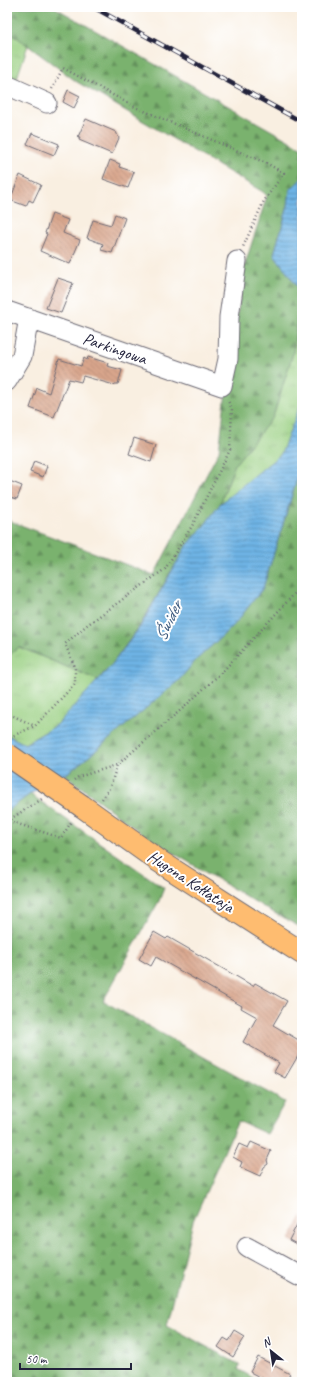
<svg xmlns="http://www.w3.org/2000/svg" width="309" height="1389" viewBox="0 0 309 1389" font-family="Caveat,sans-serif">
<style>
.grass{fill:url(#grass-tufts);stroke:#5d785e}
.forest{fill:url(#forest-firs);stroke:#4e6a54}
.water{fill:url(#water-rules);stroke:#486b90}
.building{fill:url(#building-back-hatch)}
.lines{fill:none;stroke-linecap:round;stroke-linejoin:round}
.minor-casing{stroke:#6d6a75;stroke-width:21}
.major-casing{stroke:#6d6a75;stroke-width:24}
.path{stroke:#6d6a75;stroke-width:2.5;stroke-dasharray:1 3;stroke-linecap:butt}
.minor{stroke:#fff;stroke-width:19}
.major{stroke:#febc70;stroke-width:22}
.rail-casing{stroke:#22223b;stroke-width:4.5}
.rail{stroke:#fff;stroke-width:3;stroke-dasharray:9;stroke-linecap:butt}
.major-bridge-casing{stroke:#6d6a75;stroke-width:24;stroke-linecap:butt}
.major-bridge{stroke:#febc70;stroke-width:22}
.labels{text-anchor:middle;stroke-width:4;stroke-linejoin:round;paint-order:stroke}
.street-label{font-size:17px;fill:#22223b;stroke:#fff}
.water-label{font-size:18px;font-style:italic;fill:#405c7f;stroke:#fff}
</style>
<defs>
<pattern id="grass-tufts" width="24" height="20" patternUnits="userSpaceOnUse"><rect width="24" height="20" fill="#98cf80"/><path d="M3 7l-1-3M5 7V3M7 7l1-3M15 17l-1-3M17 17v-4M19 17l1-3" fill="none" stroke="#83b170"/></pattern>
<pattern id="forest-firs" width="22" height="20" patternUnits="userSpaceOnUse"><rect width="22" height="20" fill="#7ab26e"/><path d="M5 1l3.5 6h-7zM16 11l3.5 6h-7z" fill="#64905c"/></pattern>
<pattern id="water-rules" width="6" height="5" patternUnits="userSpaceOnUse"><rect width="6" height="5" fill="#6eb4e5"/><path d="M0 2.5h6" fill="none" stroke="#5a92bb"/></pattern>
<pattern id="building-back-hatch" width="6" height="6" patternUnits="userSpaceOnUse"><rect width="6" height="6" fill="#d9a68c"/><path d="M-1 5l2 2M0 0l6 6M5-1l2 2" fill="none" stroke="#b08774"/></pattern>
</defs>
<rect width="100%" height="100%" fill="#fff"/>
<filter id="ink" filterUnits="userSpaceOnUse"><feTurbulence type="fractalNoise" baseFrequency=".025" numOctaves="2"/><feDisplacementMap in="SourceGraphic" scale="8" xChannelSelector="R" yChannelSelector="G"/><feConvolveMatrix kernelMatrix="1 2 1 2 8 2 1 2 1" color-interpolation-filters="sRGB"/></filter>
<filter id="wash" filterUnits="userSpaceOnUse"><feTurbulence type="fractalNoise" baseFrequency=".012" numOctaves="4" result="noise"/><feDisplacementMap in="SourceGraphic" scale="16" xChannelSelector="R" yChannelSelector="G"/><feGaussianBlur stdDeviation="0.9" result="paint"/><feColorMatrix in="noise" values="0 0 0 0 0 0 0 0 0 0 0 0 0 0 0 0 0 1.4 0 .05"/><feComposite in="paint" operator="in"/></filter>
<g filter="url(#wash)">
<rect width="100%" height="100%" fill="#f9efe1"/>
<path class="grass" d="M7,30l21,15 -12,36 -9,-4z
M300,296l2,5v100l-21,53 -61,50 15,-40 38,-47 20,-64z
M19,647l79,33 -41,45 -33,19 -17,-10v-77z"/>
<path class="forest" d="M7,7h47l248,141v30l-12,12 -2,16 -14,48 22,31 4,11 -7,57 -20,64 -38,47 -15,40 -16,22 -19,22 -46,79 -29,40 -12,13 -79,-33 -12,10v-137l147,55 65,-124 9,-76 17,-111 22,-68 -4,-4 -186,-110 -70,-52z
M302,468v460l-35,-19 -122,-73 -80,-61 23,-18 90,-76 18,-21 38,-35 29,-37 34,-109z
M30,794l134,94 -5,13 -56,100 182,101 -18,32 -29,-13 -45,100 -26,104 73,40 -2,4 22,13h-253v-571z"/>
<path class="water" d="M302,178v123l-6,-16 -22,-31 14,-48 2,-16z
M302,401v67l-5,11 -34,109 -29,37 -38,35 -18,21 -90,76 -23,18 -35,19 -23,17v-73l2,-2 16,8 32,-19 53,-58 30,-40 45,-79 19,-22 16,-22 61,-50z"/>
<g id="blocks">
<path class="building" d="M68,90l12,6 -6,12 -11,-6z
M86,119l30,13 3,6 -7,16 -33,-14 1,-3h-2z
M32,133l27,11 -5,11 -27,-11z
M110,160l10,4 -1,3 15,5 -6,16 -25,-9z
M20,175l21,10 -8,17 -4,-2 -3,6 -16,-6z
M52,214l16,6 -5,13 17,7 -10,24 -30,-13 7,-17 -2,-1z
M115,214l10,4 -13,35 -11,-3 2,-6 -16,-6 6,-18 18,5z
M58,278l15,5 -12,30 -15,-5z
M88,357l20,6 -1,3 15,4 -4,14h-3l-1,1 -31,-9 -2,6 -12,-3 -15,38 -24,-9 7,-20 12,5 10,-34 22,7 3,-8 3,2z
M134,438l22,7 -5,17 -22,-8z
M34,461l13,5 -4,11 -13,-5z
M7,480l15,6 -5,13 -10,-3z
M154,932l12,7 2,-2 85,49 2,-3 32,18 -14,24 29,17v7l-17,29 -11,-6 5,-9 -36,-21 14,-25 -16,-9 1,-2 -86,-49 -5,9 -12,-7z
M251,1142l20,9 -4,9 1,4 -4,3 -4,9 -20,-9 2,-5 -9,-5 6,-13 9,4z
M302,1215v32l-13,-7z
M235,1331l10,6 -12,20 -15,-10 6,-9 5,3z
M258,1357l32,17 -5,8h-16l-19,-10z"/>
</g>
</g>
<g filter="url(#ink)">
<use href="#blocks" fill-opacity="0" stroke="#6d6a75" stroke-width="1"/>
<g class="lines">
<g class="minor-casing">
<path id="minor" d="M7,85l40,18
M7,311l215,75 6,-27 1,-42 8,-56
M7,381l15,-25 7,-38
M247,1247l55,30"/>
</g>
<g class="major-casing">
<path id="major" d="M82,806l77,55 143,92"/>
</g>
<path class="path" d="M52,89l11,-21 72,39 131,56 18,10 -20,28 -21,46
M7,707l2,7 26,12
M10,737l25,-11 40,-42v-17l-10,-23 22,-19 78,-56 27,-43 38,-76 2,-41 -4,-8
M74,780l4,-3 39,-12 65,-56 42,-39 73,-79 5,-10
M102,799l8,-12 7,-21
M7,821l35,-22
M9,821l52,17 11,-17"/>
<use href="#minor" class="minor"/>
<use href="#major" class="major"/>
<g class="rail-casing">
<path id="rail" d="M93,7l209,115"/>
</g>
<use href="#rail" class="rail"/>
<g class="major-bridge-casing">
<path id="major-bridge" d="M8,755l74,51"/>
</g>
<use href="#major-bridge" class="major-bridge"/>
</g>
</g>
<g class="labels">
<g class="street-label">
<text transform="translate(115 348) rotate(19)" y="6">Parkingowa</text>
<text transform="translate(191 881) rotate(33)" y="6">Hugona Kołłątaja</text>
</g>
<g class="water-label">
<text transform="translate(168 621) rotate(-64)" y="6">Świder</text>
</g>
</g>
<rect width="309" height="1389" fill="none" stroke="#fff" stroke-width="24"/>
<g transform="translate(271 1351) rotate(330)" stroke="#ffffff" stroke-width="3" paint-order="stroke">
<path d="M0-3L7 15L0 10L-7 15Z" fill="#22223b"/>
<text y="-6" font-size="11" font-weight="bold" text-anchor="middle" fill="#22223b">N</text>
</g>
<path d="M20 1363v6h111v-6" fill="none" stroke="#22223b" stroke-width="2"/>
<text x="26" y="1363" font-size="12" fill="#22223b" stroke="#ffffff" stroke-width="3" paint-order="stroke">50 m</text>
</svg>
